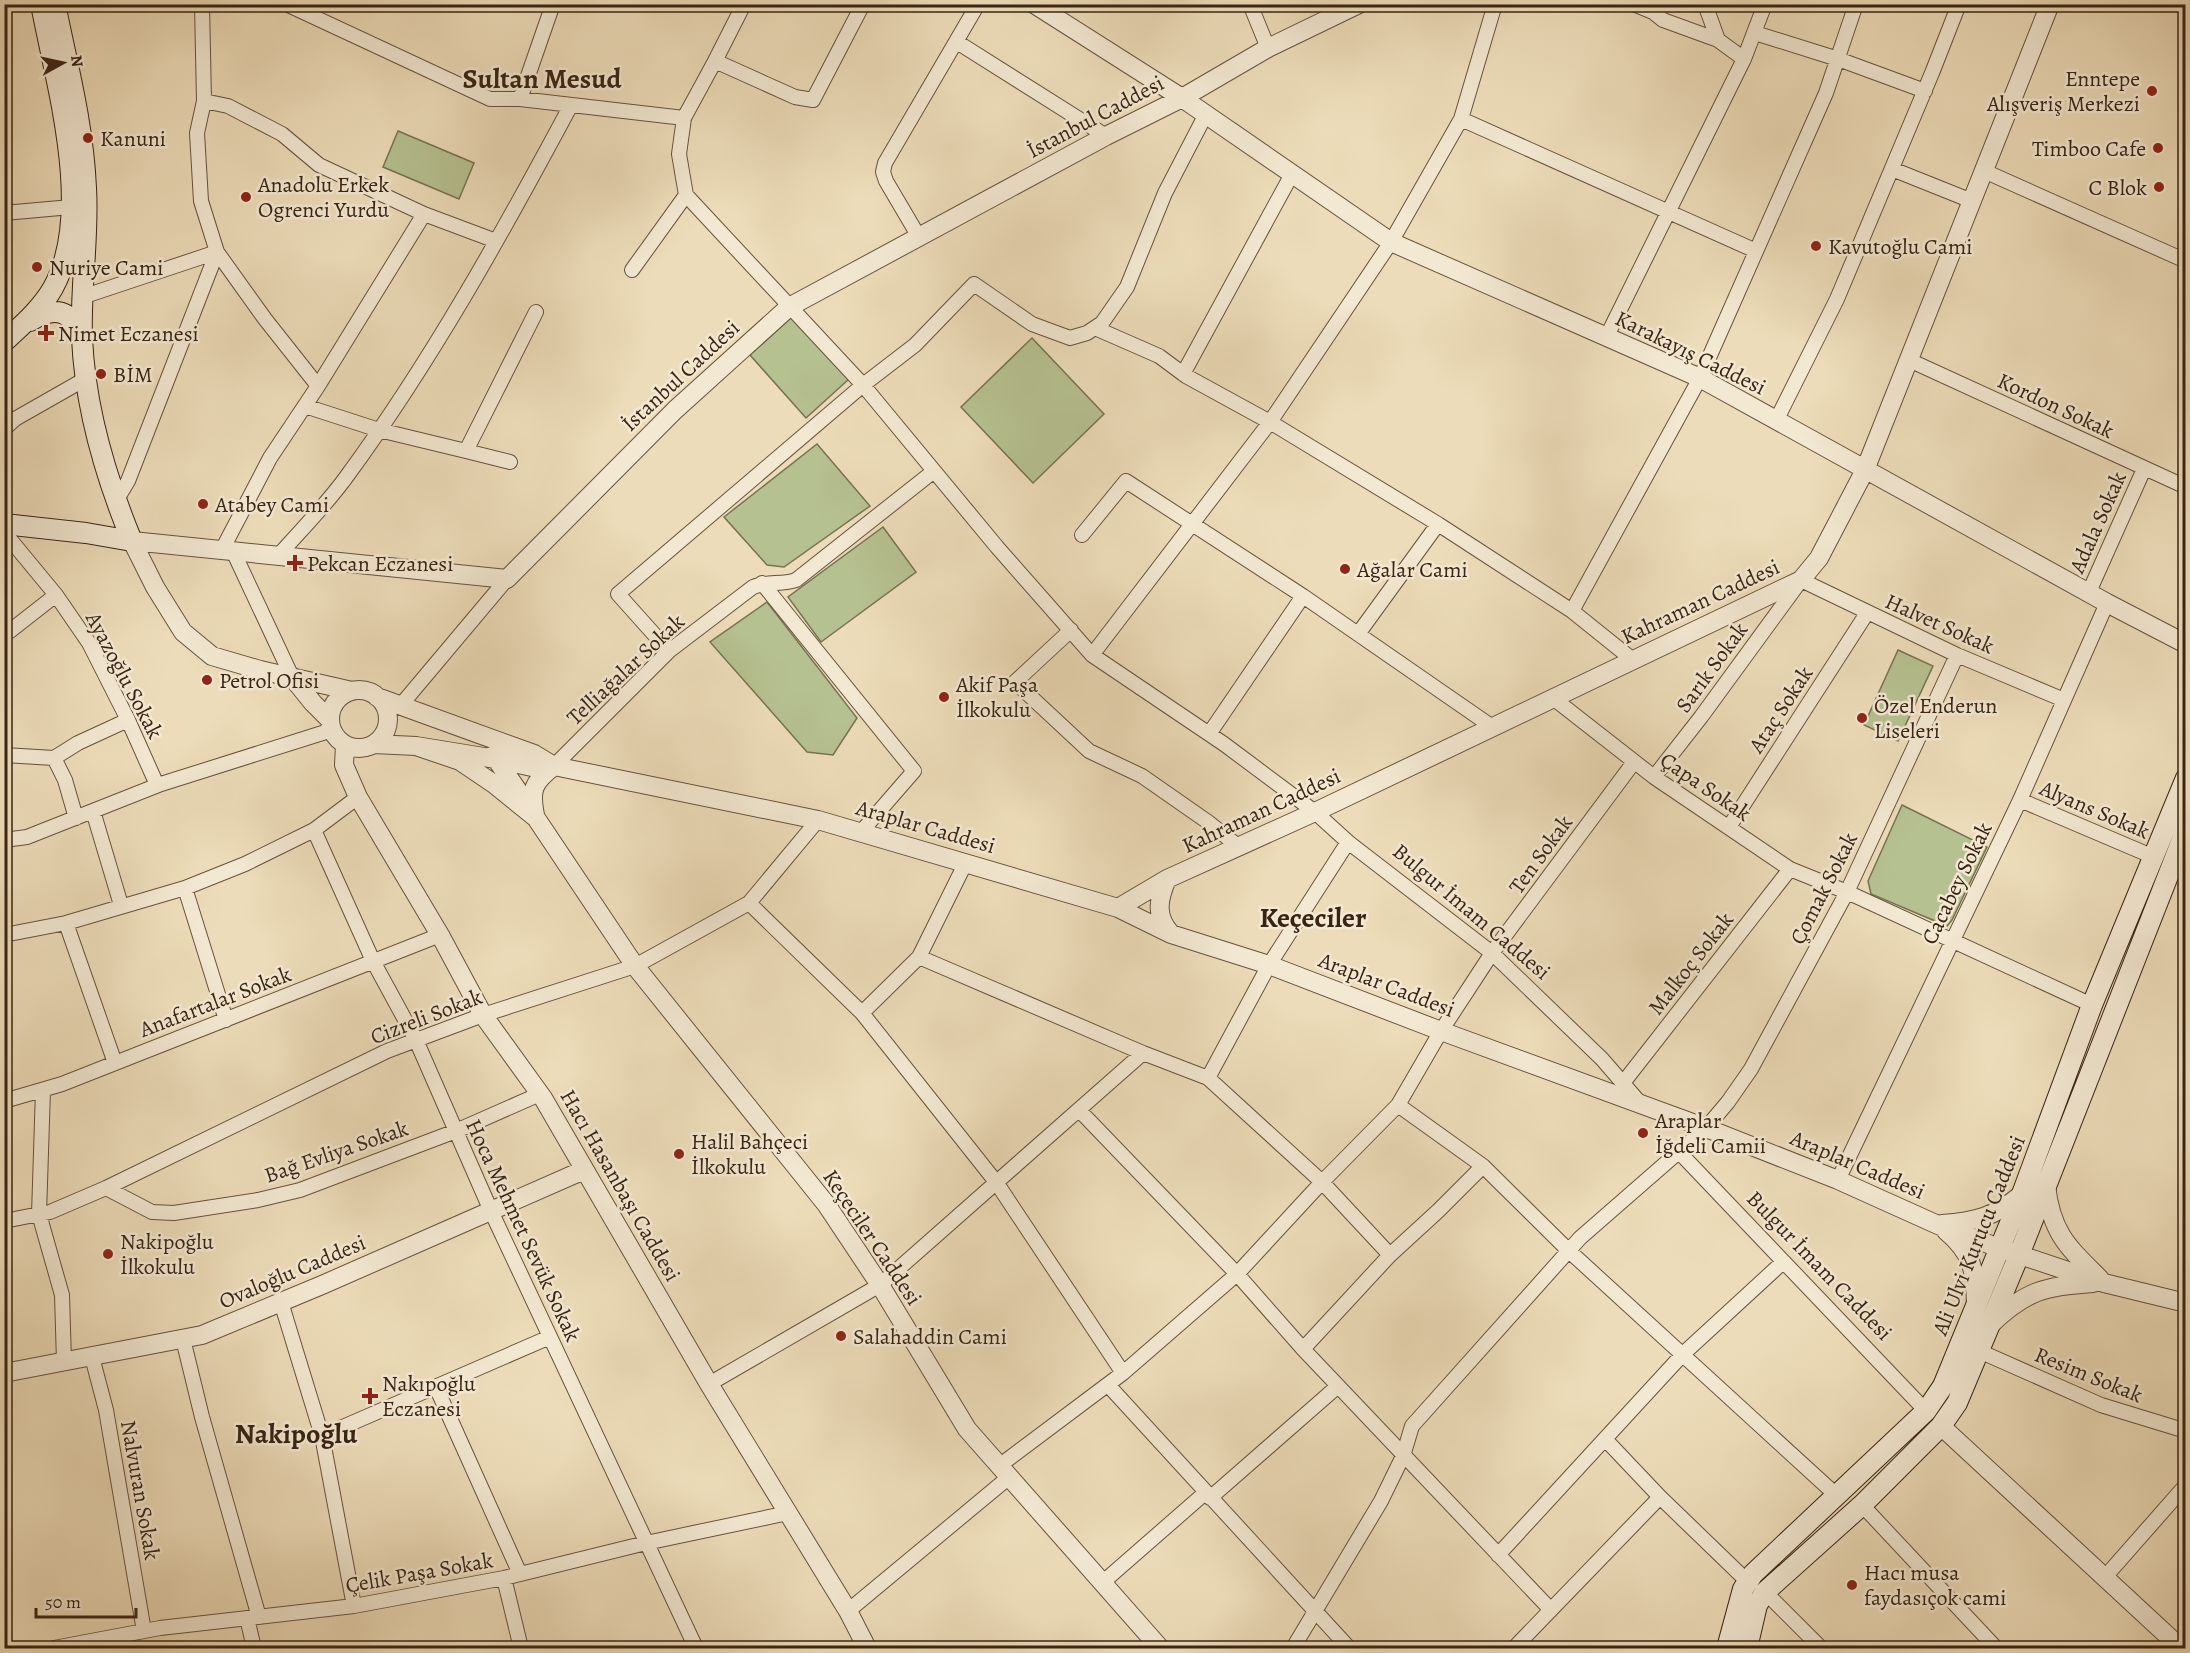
<svg xmlns="http://www.w3.org/2000/svg" width="2190" height="1653" viewBox="0 0 2190 1653" font-family="Alegreya,serif">
<style>
.green{fill:#b6c191;stroke:#787252;stroke-width:1.5}
.lines{fill:none;stroke-linecap:round;stroke-linejoin:round}
.minor-casing{stroke:#66523d;stroke-width:16}
.tertiary-casing{stroke:#66523d;stroke-width:20}
.secondary-casing{stroke:#392414;stroke-width:22}
.minor{stroke:#f3e8d2;stroke-width:14}
.tertiary{stroke:#f3e8d2;stroke-width:18}
.secondary{stroke:#f3e8d2;stroke-width:20}
.poi-dot{fill:#8f2418;stroke:#f3e8d2;stroke-width:2}
.labels{text-anchor:middle;stroke-width:5;stroke-linejoin:round;paint-order:stroke}
.poi-label{font-size:22px;fill:#392414;stroke:#f3e8d2;text-anchor:start}
.street-label{font-size:22px;fill:#392414;stroke:#f3e8d2}
.district-label{font-size:28px;font-weight:bold;fill:#392414;stroke:#f3e8d2}
</style>
<rect width="100%" height="100%" fill="#eddcb9"/>
<filter id="stains"><feTurbulence type="fractalNoise" baseFrequency=".00333" numOctaves="4"/><feColorMatrix values="0 0 0 0 .2 0 0 0 0 .09 0 0 0 0 .02 0 0 0 .5 -.17"/></filter>
<radialGradient id="worn" r=".72"><stop offset=".6" stop-color="#630" stop-opacity="0"/><stop offset="1" stop-color="#630" stop-opacity=".3"/></radialGradient>
<path class="green" d="M398,131l76,32 -15,36 -76,-32z
M793,316l56,63 -43,39 -56,-63z
M1032,338l72,76 -71,69 -72,-76z
M817,444l53,62 -86,61 -17,-2 -43,-48z
M883,527l33,45 -95,70 -33,-45z
M767,602l90,116 -24,37 -26,-3 -97,-110z
M1898,650l35,16 -35,75 -34,-16z
M1902,805l85,42 -35,73 -5,6 -76,-32 -3,-13z"/>
<g class="lines">
<g class="minor-casing">
<path id="minor" d="M202,4l2,97 24,5 54,28 37,31 105,49 72,27
M286,4l204,95h30l164,19 -5,36 7,41 177,190 134,162 95,108 132,89 91,68 33,30 144,111 110,106 38,44
M1250,4l18,44
M1705,4l13,36 26,19
M1636,5l17,7 10,8 55,20
M1755,33l83,26 87,32
M957,42l149,94
M715,61l29,-57
M520,99l33,-95
M204,101l-7,32 4,68 16,51 48,67 53,67 -48,72 -48,92
M684,118l31,-57 80,36 18,3 50,-96
M1461,119l295,132
M1892,169l80,32
M1984,171l202,90
M4,213l67,-6
M919,237l-33,-56 -3,-9 2,-9 93,-159
M632,270l54,-75
M82,297l135,-45 -89,229 -12,20
M1095,328l64,28 27,20 84,46 168,102 134,87 61,49
M1606,338l138,-279 21,-55
M1909,360l277,127
M1183,374l109,-200
M318,386l106,-172
M305,406l74,24 87,21 70,-139
M1776,421l61,-122 95,-226 27,-69
M4,429l11,-10 72,-41
M466,451l44,11
M4,532l52,63 33,48 39,77 29,65
M1082,535l44,-54 177,115 188,130
M233,551l59,126
M278,556c23,-26 49,-52 69,-80 85,-116 156,-244 224,-371
M762,583l152,188 -53,61
M2089,592l55,-123
M1572,611l128,-233 126,-285 30,-89
M1071,630l-56,52 74,69 53,25 66,46 31,25
M4,633l6,-2 46,-36
M1358,634l80,-110
M669,651l-51,-57 245,-209 52,-40 59,-61 58,40 38,14 17,-5 15,-10 25,-36 38,-94 41,-79
M1092,655l178,-233 121,-180 70,-123 34,-115
M1553,698l101,79 136,92 57,23 245,113
M401,705l106,-126
M1209,734l94,-138
M4,755l50,3 24,-15 50,-23
M54,758l11,22 11,38
M554,766l115,-115 84,-64c14,-6 29,-2 43,-7l138,-109
M1654,777l47,-60 100,-137 156,75 107,45
M2020,800l134,57
M93,811l28,94
M1729,827l138,-214
M314,830l59,131 43,79 75,171 205,437
M4,840l23,-3 134,-53 171,-54
M185,888l41,132
M749,903l113,110 134,169 127,191
M66,923l49,140
M4,935l62,-12 119,-35 60,-24 69,-34 44,-33
M919,957l224,96 65,25 114,104 68,73
M862,1013l57,-56 47,-95
M1208,1078l61,-113 79,-123
M1623,1083l167,-214
M43,1090l-4,124 23,81 2,67
M4,1101l58,-17 378,-149
M1398,1105l85,61 85,84 267,244
M1079,1110l158,164 66,75 247,260
M1679,1152l247,259
M1838,1180l182,-380 87,-197
M106,1188l46,24 22,1 84,-13 42,-10 156,-59 84,-37
M4,1221l46,-9 56,-24 281,-137 96,-36 152,-49 114,-63 69,-83
M281,1302l41,134 32,170
M183,1339l19,78 57,200
M1303,1349l87,-94 48,-44 45,-45
M1979,1351l122,54 85,26
M92,1357l14,53 38,221
M709,1384l171,-99 263,-232
M1108,1385l241,263
M436,1387l84,187
M322,1436l228,-99
M1605,1439l55,58 87,84
M999,1466l124,-93 114,-99 85,-92 76,-77 43,-74 51,-78 142,-191
M1210,1498l128,-112
M1862,1505l134,143
M1498,1555l185,-201 100,-92
M2105,1577l81,-92
M504,1578l17,70
M1102,1583l103,-90
M1765,1592l56,56
M848,1611l160,-133
M247,1618l7,30
M54,1648l106,-20 194,-22 150,-28 142,-35 142,-30
M1293,1648l88,-147 22,-45 9,-30 168,-188 126,-110 22,-26 23,-33 96,-177 110,-237
M1514,1648l146,-151"/>
</g>
<g class="tertiary-casing">
<path id="tertiary" d="M1034,4l148,94 209,144 309,136 407,225 79,41
M132,541l375,38 168,-169 114,-103 317,-171 76,-38 86,-50 91,-44
M132,541l23,46 28,45 29,24 48,14 92,21
M292,677l21,26 17,17
M330 719a29 29 0 1 1 58 0a29 29 0 1 1-58 0Z
M377,697l157,57 20,12
M374,744l42,2 44,15 34,23 42,34 99,148 191,238 54,81 87,144 193,219
M345,745l-1,20 14,32 82,138 43,80 60,83 166,286 139,227 19,37
M416,746l80,13 36,8 22,-1 264,54 300,88 53,26 98,31 172,66 265,97 132,52 100,45 61,23 105,35 82,20
M492,756l4,3 29,42
M535,815c-5,-25 -2,-33 19,-49
M1167,879c-9,21 -12,37 4,55
M1118,908l49,-29 148,-67 486,-232 18,-22 46,-88 185,-466
M2046,1185c5,48 22,62 54,94
M1942,1224c34,-2 54,-8 80,-30
M1946,1231c27,23 29,39 30,73
M1989,1326c36,-35 55,-40 104,-43
M4,1373l198,-38 120,-50 262,-115
M1941,1426l240,222"/>
</g>
<g class="secondary-casing">
<path id="secondary" d="M55,4c13,64 28,119 31,184 3,50 -6,100 -4,150 3,68 24,140 50,203
M30,321c25,-16 42,-11 51,16
M4,342c18,-17 37,-33 49,-54 42,-76 3,-203 -12,-284
M4,524l82,9 46,8
M1727,1648l16,-59 10,-15 173,-163 17,-25 79,-192 70,-189 94,-227
M1747,1648l10,-43 8,-13 97,-87 79,-79 16,-23 62,-148 167,-425"/>
</g>
<use href="#minor" class="minor"/>
<use href="#tertiary" class="tertiary"/>
<use href="#secondary" class="secondary"/>
</g>
<g class="poi-dot">
<circle cx="2152" cy="91" r="6"/>
<circle cx="88" cy="138" r="6"/>
<circle cx="2158" cy="148" r="6"/>
<circle cx="2159" cy="187" r="6"/>
<circle cx="246" cy="197" r="6"/>
<circle cx="1816" cy="246" r="6"/>
<circle cx="37" cy="267" r="6"/>
<path d="M43 324h6v6h6v6h-6v6h-6v-6h-6v-6h6z"/>
<circle cx="101" cy="374" r="6"/>
<circle cx="203" cy="504" r="6"/>
<path d="M292 554h6v6h6v6h-6v6h-6v-6h-6v-6h6z"/>
<circle cx="1345" cy="569" r="6"/>
<circle cx="207" cy="680" r="6"/>
<circle cx="944" cy="697" r="6"/>
<circle cx="1862" cy="718" r="6"/>
<circle cx="1643" cy="1133" r="6"/>
<circle cx="679" cy="1154" r="6"/>
<circle cx="108" cy="1254" r="6"/>
<circle cx="841" cy="1336" r="6"/>
<path d="M367 1387h6v6h6v6h-6v6h-6v-6h-6v-6h6z"/>
<circle cx="1852" cy="1585" r="6"/>
</g>
<g class="labels">
<g class="poi-label">
<text x="2140" y="86" text-anchor="end">Enntepe<tspan x="2140" dy="25">Alışveriş Merkezi</tspan></text>
<text x="100" y="146">Kanuni</text>
<text x="2146" y="156" text-anchor="end">Timboo Cafe</text>
<text x="258" y="192">Anadolu Erkek<tspan x="258" dy="25">Ogrenci Yurdu</tspan></text>
<text x="2147" y="195" text-anchor="end">C Blok</text>
<text x="1828" y="254">Kavutoğlu Cami</text>
<text x="49" y="275">Nuriye Cami</text>
<text x="58" y="341">Nimet Eczanesi</text>
<text x="113" y="382">BİM</text>
<text x="215" y="512">Atabey Cami</text>
<text x="307" y="571">Pekcan Eczanesi</text>
<text x="1357" y="577">Ağalar Cami</text>
<text x="219" y="688">Petrol Ofisi</text>
<text x="956" y="692">Akif Paşa<tspan x="956" dy="25">İlkokulu</tspan></text>
<text x="1874" y="713">Özel Enderun<tspan x="1874" dy="25">Liseleri</tspan></text>
<text x="1655" y="1128">Araplar<tspan x="1655" dy="25">İğdeli Camii</tspan></text>
<text x="691" y="1149">Halil Bahçeci<tspan x="691" dy="25">İlkokulu</tspan></text>
<text x="120" y="1249">Nakipoğlu<tspan x="120" dy="25">İlkokulu</tspan></text>
<text x="853" y="1344">Salahaddin Cami</text>
<text x="382" y="1391">Nakıpoğlu<tspan x="382" dy="25">Eczanesi</tspan></text>
<text x="1864" y="1580">Hacı musa<tspan x="1864" dy="25">faydasıçok cami</tspan></text>
</g>
<g class="street-label">
<text transform="translate(1095 116) rotate(-28)" y="8">İstanbul Caddesi</text>
<text transform="translate(1691 352) rotate(26)" y="8">Karakayış Caddesi</text>
<text transform="translate(680 375) rotate(-43)" y="8">İstanbul Caddesi</text>
<text transform="translate(2056 405) rotate(25)" y="8">Kordon Sokak</text>
<text transform="translate(2097 522) rotate(-66)" y="8">Adala Sokak</text>
<text transform="translate(1700 601) rotate(-25)" y="8">Kahraman Caddesi</text>
<text transform="translate(1940 623) rotate(24)" y="8">Halvet Sokak</text>
<text transform="translate(1711 667) rotate(-54)" y="8">Sarık Sokak</text>
<text transform="translate(625 669) rotate(-43)" y="8">Telliağalar Sokak</text>
<text transform="translate(125 675) rotate(62)" y="8">Ayazoğlu Sokak</text>
<text transform="translate(1780 709) rotate(-57)" y="8">Ataç Sokak</text>
<text transform="translate(1706 786) rotate(34)" y="8">Çapa Sokak</text>
<text transform="translate(2095 809) rotate(23)" y="8">Alyans Sokak</text>
<text transform="translate(1261 810) rotate(-25)" y="8">Kahraman Caddesi</text>
<text transform="translate(926 826) rotate(16)" y="8">Araplar Caddesi</text>
<text transform="translate(1540 854) rotate(-54)" y="8">Ten Sokak</text>
<text transform="translate(1956 883) rotate(-64)" y="8">Cacabey Sokak</text>
<text transform="translate(1823 888) rotate(-63)" y="8">Çomak Sokak</text>
<text transform="translate(1472 911) rotate(40)" y="8">Bulgur İmam Caddesi</text>
<text transform="translate(1690 963) rotate(-52)" y="8">Malkoç Sokak</text>
<text transform="translate(1387 984) rotate(21)" y="8">Araplar Caddesi</text>
<text transform="translate(215 1001) rotate(-21)" y="8">Anafartalar Sokak</text>
<text transform="translate(426 1016) rotate(-21)" y="8">Cizreli Sokak</text>
<text transform="translate(336 1151) rotate(-19)" y="8">Bağ Evliya Sokak</text>
<text transform="translate(1858 1164) rotate(23)" y="8">Araplar Caddesi</text>
<text transform="translate(621 1185) rotate(60)" y="8">Hacı Hasanbaşı Caddesi</text>
<text transform="translate(524 1230) rotate(65)" y="8">Hoca Mehmet Sevük Sokak</text>
<text transform="translate(1978 1235) rotate(-68)" y="8">Ali Ulvi Kurucu Caddesi</text>
<text transform="translate(873 1237) rotate(56)" y="8">Keçeciler Caddesi</text>
<text transform="translate(1820 1265) rotate(46)" y="8">Bulgur İmam Caddesi</text>
<text transform="translate(292 1271) rotate(-23)" y="8">Ovaloğlu Caddesi</text>
<text transform="translate(2089 1374) rotate(22)" y="8">Resim Sokak</text>
<text transform="translate(141 1490) rotate(80)" y="8">Nalvuran Sokak</text>
<text transform="translate(419 1572) rotate(-10)" y="8">Çelik Paşa Sokak</text>
</g>
<g class="district-label">
<text x="542" y="88">Sultan Mesud</text>
<text x="1313" y="927">Keçeciler</text>
<text x="296" y="1443">Nakipoğlu</text>
</g>
</g>
<rect width="2190" height="1653" fill="none" stroke="#eddcb9" stroke-width="24"/>
<rect x="6" y="6" width="2178" height="1641" fill="none" stroke="#392414" stroke-width="3"/>
<rect x="12" y="12" width="2166" height="1629" fill="none" stroke="#392414" stroke-width="1.5"/>
<g transform="translate(63 63) rotate(82)" stroke="#f3e8d2" stroke-width="4.5" paint-order="stroke">
<path d="M0-4.5L10 22L0 15L-10 22Z" fill="#392414"/>
<text y="-9" font-size="16" font-weight="bold" text-anchor="middle" fill="#392414">N</text>
</g>
<path d="M36 1608v9h100v-9" fill="none" stroke="#392414" stroke-width="3"/>
<text x="45" y="1608" font-size="18" fill="#392414" stroke="#f3e8d2" stroke-width="4.5" paint-order="stroke">50 m</text>
<rect width="100%" height="100%" filter="url(#stains)"/>
<rect width="100%" height="100%" fill="url(#worn)"/>
</svg>
